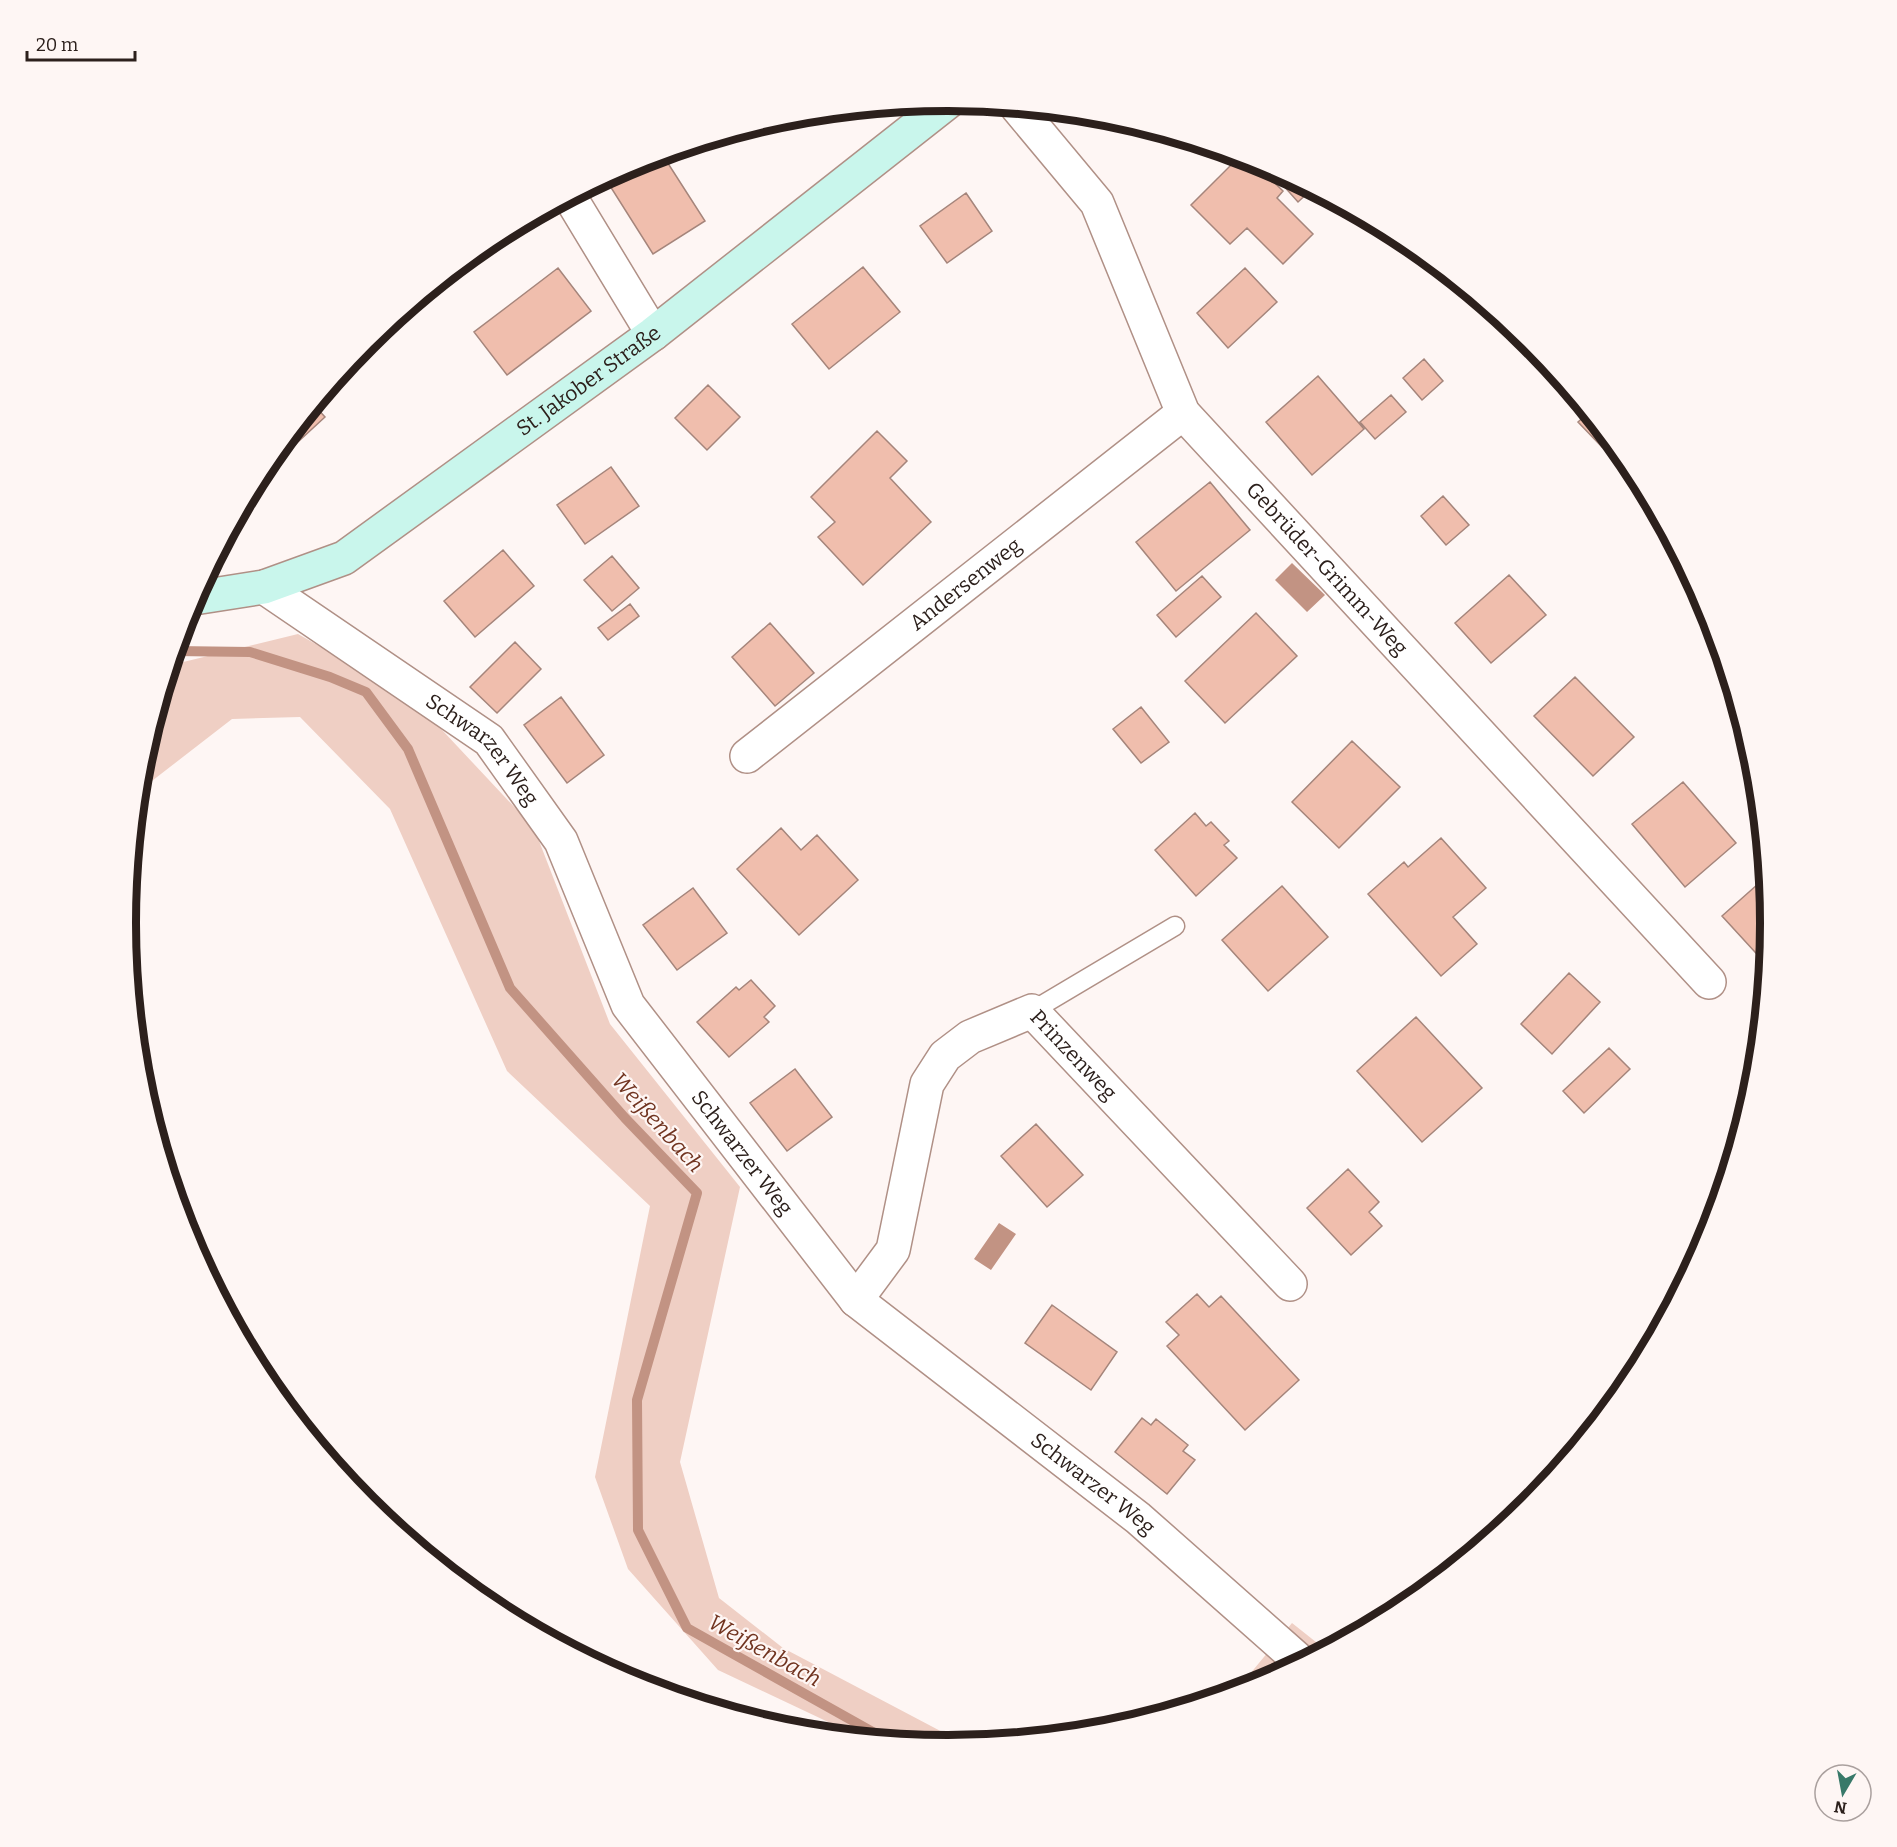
<svg xmlns="http://www.w3.org/2000/svg" width="1897" height="1847" viewBox="0 0 1897 1847" font-family="Bitter,serif">
<style>
.green{fill:#efcfc4}
.water{fill:#c29383}
.lines{fill:none;stroke-linecap:round;stroke-linejoin:round}
.stream{stroke:#c29383;stroke-width:10}
.building{fill:#f0bead;stroke:#a5857b;stroke-width:1.5}
.lane-casing{stroke:#b09086;stroke-width:21}
.street-casing{stroke:#b09086;stroke-width:36}
.secondary-casing{stroke:#b09086;stroke-width:36}
.lane{stroke:#fff;stroke-width:18}
.street{stroke:#fff;stroke-width:33}
.secondary{stroke:#c9f6ec;stroke-width:33}
.labels{text-anchor:middle;stroke-width:4.5;stroke-linejoin:round;paint-order:stroke}
.street-label{font-size:21px;fill:#2c201c;stroke:#fef6f4}
.water-label{font-size:22px;font-style:italic;fill:#713420;stroke:#fef6f4}
.rim{fill:none;stroke:#2c201c;stroke-width:8}
</style>
<rect width="100%" height="100%" fill="#fef6f4"/>
<path class="green" d="M298,634l115,65 121,129 76,196 130,163 -60,275 39,136 64,50 184,97 -19,1 -86,-8 -144,-68 -90,-101 -33,-92 55,-271 -143,-135 -117,-262 -90,-92 -68,2 -84,65 -9,2 2,-23 30,-98z
M1292,1623l34,27 -63,34 -28,8z"/>
<path class="water" d="M1292,563l33,32 -18,17 -32,-32z
M999,1223l17,11 -25,36 -17,-11z"/>
<g class="lines">
<path class="stream" d="M175,651l75,1 80,25 36,15 42,57 102,239 115,130 72,75 -60,207 1,130 49,98 200,112"/>
</g>
<path class="building" d="M662,154l43,67 -52,33 -48,-76 29,-15z
M1240,156l11,4 32,31 -6,7 36,36 -30,30 -36,-36 -17,16 -39,-39z
M1278,171l34,18 -14,13 -24,-27z
M966,193l26,38 -45,32 -27,-37z
M863,267l37,45 -71,57 -37,-45z
M558,268l33,43 -84,64 -33,-43z
M1245,268l32,34 -49,46 -31,-35z
M1424,359l19,22 -21,19 -19,-22z
M1551,366l25,32 -2,2 -28,-30z
M1318,376l46,53 -52,46 -46,-53z
M708,385l32,32 -33,33 -32,-32z
M1391,395l15,17 -31,27 -15,-17z
M314,405l11,12 -38,35 -6,-6z
M1589,412l22,27 -9,8 -24,-25z
M877,431l30,30 -17,17 41,44 -68,63 -45,-48 17,-15 -24,-25z
M611,467l28,39 -54,38 -28,-39z
M1210,482l40,48 -74,61 -40,-49z
M1443,496l26,29 -23,20 -25,-29z
M503,550l31,36 -59,51 -31,-36z
M612,556l27,32 -27,23 -28,-31z
M1509,575l37,40 -55,48 -36,-40z
M1202,576l19,21 -45,40 -19,-22z
M630,604l9,12 -31,24 -10,-12z
M1256,613l41,43 -72,67 -40,-42z
M770,623l44,50 -39,33 -43,-49z
M515,642l26,27 -44,44 -27,-26z
M1575,677l59,60 -41,39 -59,-60z
M561,697l43,58 -37,28 -43,-58z
M1141,707l28,35 -28,21 -28,-34z
M1352,741l48,46 -61,61 -47,-46z
M1683,782l53,61 -51,44 -53,-63z
M1195,813l11,13 5,-4 18,19 -5,4 13,13 -41,38 -41,-46z
M781,828l20,22 16,-15 41,45 -59,55 -62,-66z
M1441,838l45,50 -33,29 24,27 -36,32 -73,-82 36,-32 4,5z
M1767,876l4,48 -3,36 -3,3 -43,-47z
M1282,886l46,51 -60,54 -46,-51z
M693,888l34,45 -50,37 -34,-45z
M1569,973l31,29 -48,52 -31,-30z
M751,980l24,26 -11,11 5,5 -40,35 -32,-35 39,-35 3,3z
M1416,1017l66,71 -60,54 -65,-71z
M1609,1048l21,21 -46,44 -21,-22z
M795,1069l37,48 -45,34 -37,-48z
M1036,1124l47,51 -36,32 -46,-51z
M1348,1169l31,33 -10,10 13,14 -31,29 -44,-47z
M1197,1294l12,13 12,-11 78,84 -54,50 -78,-84 12,-11 -13,-13z
M1052,1305l65,47 -26,38 -66,-47z
M1142,1418l9,7 5,-6 32,26 -5,6 12,9 -28,34 -52,-42z"/>
<g class="lines">
<g class="lane-casing">
<path id="lane" d="M1032,1011l143,-85"/>
</g>
<g class="street-casing">
<g id="street">
<path id="s1" d="M1017,107l80,96 86,210 526,569"/>
<path d="M570,197l83,137"/>
<path id="s2" d="M264,587l225,153 72,101 67,164 228,295 282,218 164,145"/>
<path id="s3" d="M747,756l436,-343"/>
<path id="s4" d="M856,1300l37,-50 34,-166 18,-28 25,-19 62,-26 258,273"/>
</g>
</g>
<g class="secondary-casing">
<g id="secondary">
<path id="s5" d="M194,598l70,-11 80,-29 309,-224 296,-233"/>
</g>
</g>
<use href="#lane" class="lane"/>
<use href="#street" class="street"/>
<use href="#secondary" class="secondary"/>
</g>
<g class="labels">
<g class="street-label">
<text dy="7" stroke="none"><textPath href="#s5" startOffset="458">St. Jakober Straße</textPath></text>
<text dy="7" stroke="none"><textPath href="#s1" startOffset="564">Gebrüder-Grimm-Weg</textPath></text>
<text dy="7" stroke="none"><textPath href="#s3" startOffset="278">Andersenweg</textPath></text>
<text dy="7" stroke="none"><textPath href="#s2" startOffset="274">Schwarzer Weg</textPath></text>
<text dy="7" stroke="none"><textPath href="#s4" startOffset="424">Prinzenweg</textPath></text>
<text dy="7" stroke="none"><textPath href="#s2" startOffset="760">Schwarzer Weg</textPath></text>
<text dy="7" stroke="none"><textPath href="#s2" startOffset="1246">Schwarzer Weg</textPath></text>
</g>
<g class="water-label">
<text transform="translate(658 1122) rotate(48)" y="8">Weißenbach</text>
<text transform="translate(765 1650) rotate(29)" y="8">Weißenbach</text>
</g>
</g>
<path d="M0 0H1897V1847H0ZM136 923a812 812 0 1 1 1624 0a812 812 0 1 1-1624 0Z" fill="#fef6f4" fill-rule="evenodd"/>
<path class="rim" d="M136 923a812 812 0 1 1 1624 0a812 812 0 1 1-1624 0Z"/>
<g transform="translate(1843 1793) rotate(190)"><circle r="28" fill="#fef6f4" stroke="#aaa09e" stroke-width="1.5"/>
<path d="M0-4.5L10 22L0 15L-10 22Z" fill="#387969"/>
<text y="-9" font-size="16" font-weight="bold" text-anchor="middle" fill="#2c201c">N</text>
</g>
<path d="M27 51v9h108v-9" fill="none" stroke="#2c201c" stroke-width="3"/>
<text x="36" y="51" font-size="18" fill="#2c201c" stroke="#fef6f4" stroke-width="4.5" paint-order="stroke">20 m</text>
</svg>
